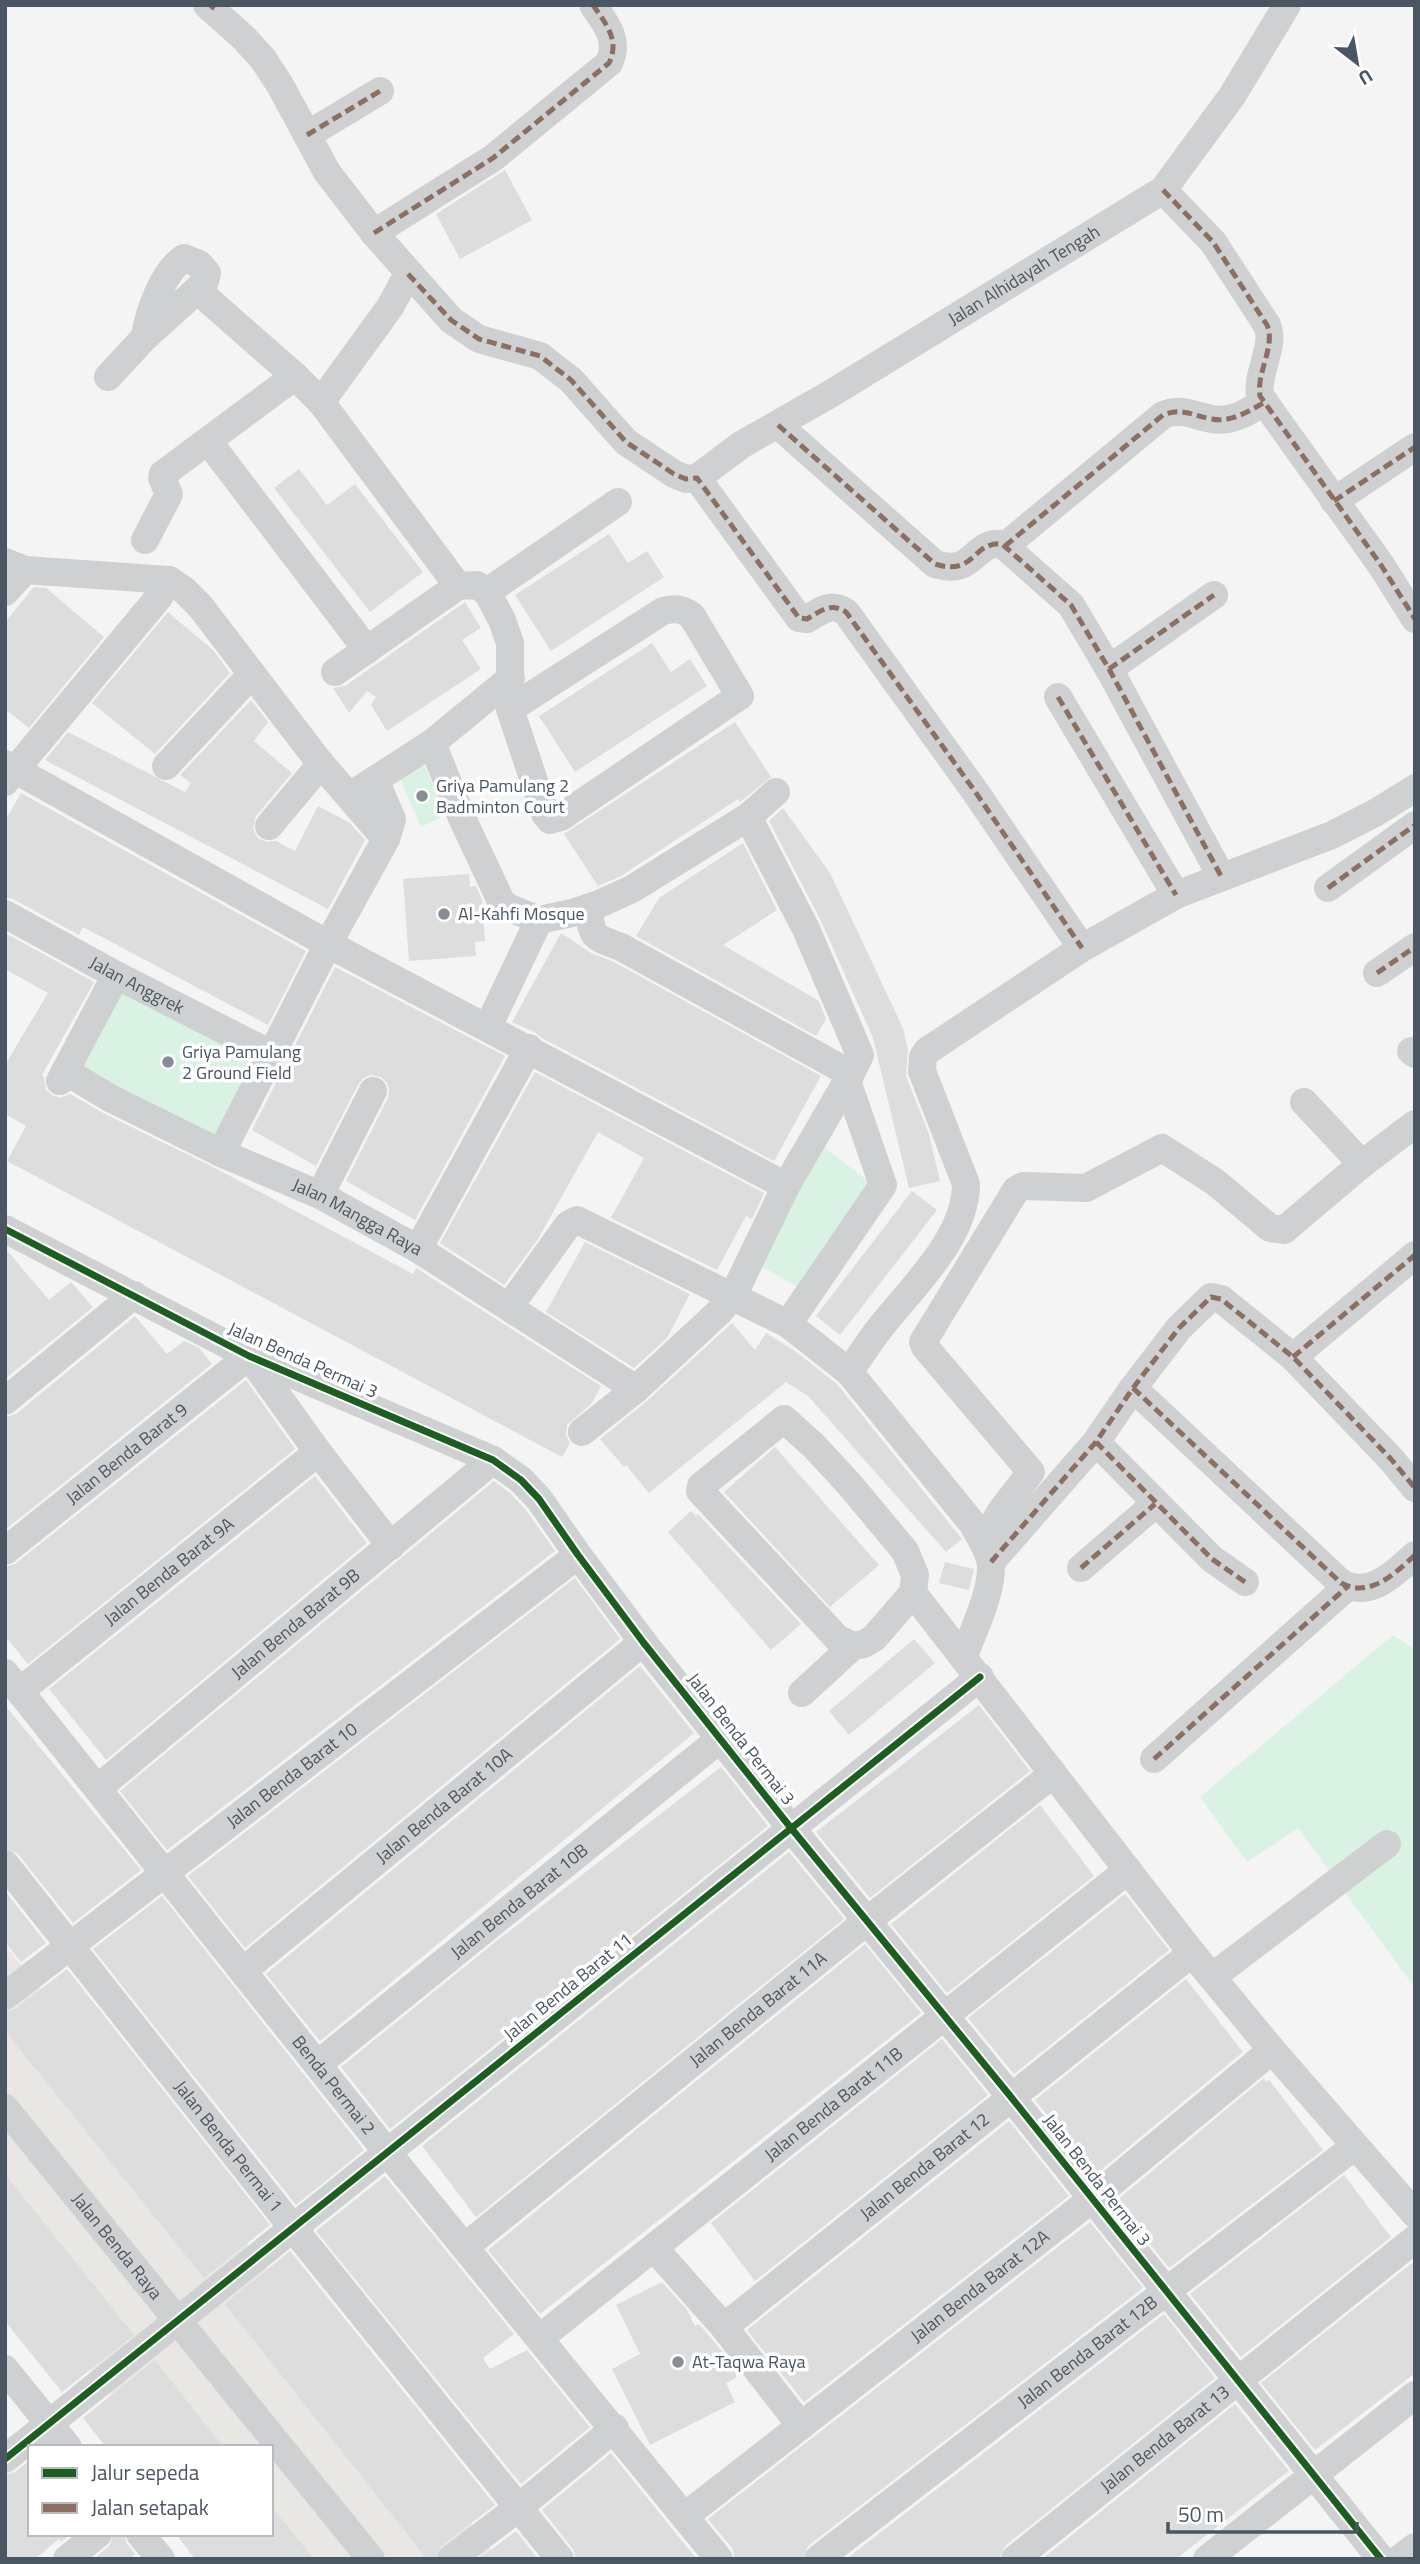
<svg xmlns="http://www.w3.org/2000/svg" width="1420" height="2564" viewBox="0 0 1420 2564" font-family="'Titillium Web',sans-serif">
<style>
.commercial{fill:#e8e7e3}
.green{fill:#d9f2e3}
.building{fill:#ddddde}
.lines{fill:none;stroke-linecap:round;stroke-linejoin:round}
.minor{stroke:#ced0d2;stroke-width:28}
.quiet{stroke:#8d6e63;stroke-width:5;stroke-dasharray:10 5;stroke-linecap:butt}
.cycleway-casing{stroke:#fff;stroke-width:11}
.cycleway{stroke:#1b5e20;stroke-width:7}
.poi-dot{fill:#868d94;stroke:#fff;stroke-width:2.5}
.labels{text-anchor:middle;stroke-width:7;stroke-linejoin:round;paint-order:stroke}
.street-label{font-size:18px;fill:#4a5661;stroke:#fff}
.poi-label{font-size:18px;fill:#4a5661;stroke:#fff;text-anchor:start}
</style>
<rect width="100%" height="100%" fill="#f4f4f4"/>
<path class="commercial" d="M5,1945l262,323 232,291h-253l25,-25v-87h-118l-39,-48 -109,-141z"/>
<path class="green" d="M424,765l22,50 -25,12 -22,-51z
M121,988l138,70 -42,83 -140,-74z
M822,1146l50,38 -72,104 -41,-23z
M1393,1635l22,15v338l-117,-160 -51,34 -47,-65z"/>
<path class="building" d="M505,170l27,50 -72,39 -24,-45z
M299,469l28,36 28,-21 68,88 -53,40 -96,-124z
M609,534l19,29 19,-12 17,26 -113,74 -36,-56z
M34,587l12,1 58,49 -75,91 -24,-19v-87z
M465,602l16,26 -19,12 19,29 -94,62 -16,-26 5,-8 -9,-6 -18,22 -16,-25 12,-2z
M168,612l45,38 17,23 -75,81 -63,-51z
M652,643l19,29 19,-13 17,27 -132,86 -36,-56z
M251,700l17,22 -14,19 38,32 -36,43 -3,13 5,9 9,4 9,-1 19,10 23,-45 32,17 15,17 -37,69 -283,-149 23,-28 117,60 6,-9 -11,-8z
M735,722l36,55 -31,25 -2,-3 -117,77 -23,10 -34,-52z
M21,793l285,158 -38,74 -185,-98 -4,8 -66,-36 -8,-2v-76z
M783,808l47,65 73,155 5,22 -2,26 23,58 11,47 -31,7 -36,-150 -52,-117 -52,-100z
M743,843l34,67 -54,35 96,56 7,18 -10,17 -180,-100 23,-38z
M469,874l1,13 6,-1 6,14 3,41 -10,1 1,14 -67,5 -6,-82z
M5,933l89,49 -52,93 2,2 2,13 6,5 8,3 10,-4 33,19 114,56 196,105 3,-6 185,118 -9,17 -25,22 -1,10 4,8 -8,14 -555,-296 19,-35 -21,-12v-49l43,-72 -43,-24z
M561,933l30,20 23,9 207,114 -47,85 -232,-123 -6,-5 -24,-11z
M335,967l170,89 -90,164 -69,-39 42,-83 1,-9 -2,-6 -6,-6 -10,-2 -6,2 -6,6 -43,83 -64,-36z
M535,1072l229,121 -12,26 -6,-3 -29,54 -106,-52 33,-60 -46,-26 -60,107 -34,46 -64,-42z
M912,1191l25,19 -97,125 -24,-19z
M585,1242l105,52 -23,44 -33,30 -88,-56z
M5,1248l44,52 22,-18 22,25 -88,72z
M135,1316l32,38 17,-13 15,7 13,16 -207,166v-113l11,-3z
M732,1323l23,27 11,-17 29,18 42,33 125,155 -16,13 -138,-156 -22,-14 -137,111 -23,-28 -2,2 -24,-28 47,-38z
M246,1380l49,69 -267,215 -23,-28v-69l10,-3z
M775,1447l104,118 -49,42 -106,-115z
M315,1476l52,67 -261,217 -57,-71z
M494,1481l16,12 16,17 29,41 -388,299 -47,-59z
M691,1511l5,5 2,-2 103,110 -30,26 -103,-118z
M945,1562l29,7 -5,21 -30,-7z
M575,1578l45,61 -375,309 -57,-72z
M914,1639l21,24 -86,72 -20,-24z
M640,1666l54,67 -374,308 -54,-67z
M5,1705l136,165 -68,53 -55,-69 -13,-6z
M979,1705l51,66 -160,127 -54,-66z
M721,1767l47,59 -378,303 -49,-62 153,-124z
M1040,1805l54,71 -147,117 -56,-69z
M789,1852l55,67 -368,298 -54,-71z
M5,1891l41,52 -25,19 -16,-20z
M1125,1894l44,56 -155,124 -46,-56z
M162,1896l202,254 -68,55 -203,-256z
M865,1944l56,69 -381,301 -52,-64z
M67,1969l203,256 -66,53 -199,-247v-19l10,-3z
M1186,1979l57,73 -148,123 -60,-75z
M942,2039l46,56 -233,186 -44,-58z
M1264,2078l2,4 3,-2 54,70 -154,118 -53,-67z
M1009,2121l60,75 -265,206 -57,-72z
M5,2174l129,161 -72,57 -57,-71z
M1344,2175l47,62 -150,120 -51,-63z
M385,2176l129,158 -31,24 7,11 37,-19 63,77 -69,57 -205,-253z
M1090,2222l53,66 -335,258 -6,13h-67l-3,-11 -24,-29z
M290,2251l205,254 -54,41 -6,13h-8l-202,-255z
M1412,2263l3,4v106l-100,77 -54,-67z
M662,2282l25,28 8,16 4,-2 12,14 18,22 8,17 -11,6 9,19 -85,43 -38,-76 28,-15 -24,-49z
M1164,2314l51,64 -210,168 -6,13h-153z
M155,2360l50,64 19,23h-118l-23,-29z
M1235,2404l54,67 -7,5 -106,83h-134z
M611,2453l70,87 16,19h-121l-3,-10 -31,-39z
M30,2460v74h41l-10,8 -2,-3 -24,20h-30v-84l10,-3z
M271,2506l43,53h-119l-19,-25h95z
M516,2531l22,28h-59z
M114,2534h10l3,10 8,10 -5,5h-36l15,-13z"/>
<g class="lines">
<g class="minor">
<path d="M207,5l37,33 19,21 17,26 47,87 47,61 77,87 28,19 61,17 31,24 55,62 48,32 12,5 11,-1"/>
<path d="M307,135l73,-44"/>
<path d="M1163,190l50,52 54,83c9,21 -11,48 -7,71l121,169 34,54"/>
<path d="M374,233l119,-75 116,-95c11,-23 -3,-39 -16,-58"/>
<path d="M145,337c3,-23 18,-66 39,-79l15,6 8,9 -2,8 -8,9"/>
<path d="M108,377l37,-40 52,-47 98,86"/>
<path d="M321,402l69,-95 18,-33"/>
<path d="M778,425l157,139c40,13 37,-23 67,-20l69,61 38,64 112,207"/>
<path d="M208,441l159,209"/>
<path id="s1" d="M697,478l44,-33 91,-52 331,-203 69,-94 55,-91"/>
<path d="M697,478l102,140 8,1c14,-8 23,-17 39,-7l128,178 108,158"/>
<path d="M1334,501l81,-54"/>
<path d="M145,540l24,-46 -7,-16 1,-4 132,-98 26,26 137,184"/>
<path d="M1005,546l158,-131c20,-8 30,1 49,4 19,4 37,-8 53,-17"/>
<path d="M5,562l20,8 144,10 15,10 16,16 121,158 65,75"/>
<path d="M5,592l20,-22"/>
<path d="M487,592l131,-90"/>
<path d="M1109,669l105,-74"/>
<path d="M335,672l123,-86 19,-1 10,7 15,28 8,23v66l35,105 5,6 11,-3 179,-121 -48,-80c-10,-8 -18,-8 -29,-5l-153,98"/>
<path d="M1058,697l118,198"/>
<path d="M432,743l30,75 39,83 6,6 32,13 33,-7 27,-9 33,-15 116,-72 28,-25"/>
<path d="M5,764l323,180 458,242"/>
<path d="M166,766l86,-92"/>
<path d="M5,782l154,-185 10,-17"/>
<path d="M359,790l73,-47 79,-65"/>
<path d="M269,826l52,-62"/>
<path d="M1328,888l87,-63"/>
<path d="M588,908c5,31 4,28 33,39l230,127"/>
<path id="s2" d="M5,914l111,61 155,79"/>
<path d="M1377,973l38,-26"/>
<path d="M488,1027l51,-107"/>
<path d="M1411,1051l4,3"/>
<path id="s3" d="M65,1071l45,27 111,55 99,42 98,54 218,140"/>
<path d="M60,1081l56,-106"/>
<path d="M1304,1102l58,62"/>
<path d="M221,1153l107,-209 58,-105 6,-20 -17,-39"/>
<path d="M320,1195l53,-104"/>
<path d="M5,1229l244,127 244,104 28,20 18,19 39,56 65,87 148,186 220,269 370,462"/>
<path d="M418,1249l111,-201"/>
<path d="M509,1307l59,-82 9,-5 211,104 61,48 123,151c7,12 14,23 18,36 6,26 -17,72 -26,97"/>
<path d="M788,1324l95,-139 -36,-104"/>
<path d="M1293,1357l122,-102"/>
<path d="M849,1372c10,-14 20,-30 31,-44 32,-41 86,-90 86,-144l-44,-113 1,-14 4,-6 155,-103 94,-53 156,-60 43,-22 40,-25"/>
<path d="M1133,1388l208,195c29,16 54,-10 74,-28"/>
<path d="M5,1401l129,-106"/>
<path d="M784,1419l30,27 36,39 55,66 10,24 -2,18 -39,45 -10,6 -11,2 -16,-8 -137,-147 1,-5z"/>
<path d="M582,1432l54,-43 82,-76 15,-17 53,-110 61,-105 13,-26 -54,-126 -58,-112"/>
<path d="M1096,1442l116,117 33,23"/>
<path d="M983,1541l18,-30 30,-39 -106,-125 -2,-5 93,-152 7,-4 63,2 76,-40 53,34 55,46 14,2 78,-66 53,-40"/>
<path id="s4" d="M5,1551l244,-195 69,96 73,94"/>
<path d="M991,1562l105,-120 37,-54 46,-60 32,-31 10,2 72,58 98,102 24,29"/>
<path d="M1081,1568l74,-64"/>
<path d="M913,1593l279,360 80,97 143,164"/>
<path id="s5" d="M5,1673l386,484 328,402"/>
<path id="s6" d="M20,1691l298,-239"/>
<path d="M802,1693l51,-47"/>
<path d="M1154,1759l193,-172"/>
<path id="s7" d="M98,1788l395,-328"/>
<path id="s8" d="M5,1864l288,364 267,331"/>
<path id="s9" d="M244,1970l399,-328"/>
<path d="M1212,1977l175,-133"/>
<path id="s10" d="M5,1996l573,-441"/>
<path id="s11" d="M318,2064l402,-325"/>
<path id="s12" d="M5,2108l366,451"/>
<path id="s13" d="M466,2246l401,-325 186,-147"/>
<path d="M654,2248l70,79 77,99"/>
<path id="s14" d="M724,2327l468,-374"/>
<path id="s15" d="M541,2337l587,-467"/>
<path d="M5,2369l63,78"/>
<path d="M5,2459l975,-782"/>
<path id="s16" d="M685,2516l407,-317 180,-149"/>
<path d="M140,2534l21,25"/>
<path d="M67,2559l31,-25"/>
<path d="M451,2559l67,-51 97,-80"/>
<path id="s17" d="M818,2559l537,-413"/>
<path id="s18" d="M1015,2559l400,-320"/>
<path d="M1207,2559l208,-164"/>
<path d="M1399,2559l16,-12"/>
</g>
<path class="quiet" d="M211,9l3,-4
M307,135l73,-44
M1163,190l50,52 54,83c9,21 -11,48 -7,71l121,169 34,54
M374,233l119,-75 116,-95c11,-23 -3,-39 -16,-58
M408,274l43,46 28,19 61,17 31,24 55,62 48,32 12,5 11,-1 102,140 8,1c14,-8 23,-17 39,-7l128,178 108,158
M778,425l157,139c40,13 37,-23 67,-20l69,61 38,64 112,207
M1334,501l81,-54
M1005,546l158,-131c20,-8 30,1 49,4 19,4 37,-8 53,-17
M1109,669l105,-74
M1058,697l118,198
M1328,888l87,-63
M1377,973l38,-26
M1293,1357l122,-102
M1133,1388l208,195c29,16 54,-10 74,-28
M1096,1442l116,117 33,23
M991,1562l105,-120 37,-54 46,-60 32,-31 10,2 72,58 98,102 24,29
M1081,1568l74,-64
M1154,1759l193,-172"/>
<g class="cycleway-casing">
<path id="cycleway" d="M5,1229l244,127 244,104 28,20 18,19 39,56 65,87 148,186 220,269 370,462
M5,2459l975,-782"/>
</g>
<use href="#cycleway" class="cycleway"/>
</g>
<g class="poi-dot">
<circle cx="422" cy="796" r="7"/>
<circle cx="444" cy="914" r="7"/>
<circle cx="168" cy="1062" r="7"/>
<circle cx="678" cy="2362" r="7"/>
</g>
<g class="labels">
<g class="street-label">
<text dy="6" stroke="none"><textPath href="#s1" startOffset="385">Jalan Alhidayah Tengah</textPath></text>
<text dy="6" stroke="none"><textPath href="#s2" startOffset="150">Jalan Anggrek</textPath></text>
<text dy="6" stroke="none"><textPath href="#s3" startOffset="327">Jalan Mangga Raya</textPath></text>
<text transform="translate(303 1360) rotate(24)" y="6">Jalan Benda Permai 3</text>
<text dy="6" stroke="none"><textPath href="#s4" startOffset="156">Jalan Benda Barat 9</textPath></text>
<text dy="6" stroke="none"><textPath href="#s6" startOffset="191">Jalan Benda Barat 9A</textPath></text>
<text dy="6" stroke="none"><textPath href="#s7" startOffset="257">Jalan Benda Barat 9B</textPath></text>
<text transform="translate(741 1739) rotate(52)" y="6">Jalan Benda Permai 3</text>
<text dy="6" stroke="none"><textPath href="#s10" startOffset="362">Jalan Benda Barat 10</textPath></text>
<text dy="6" stroke="none"><textPath href="#s9" startOffset="259">Jalan Benda Barat 10A</textPath></text>
<text dy="6" stroke="none"><textPath href="#s11" startOffset="259">Jalan Benda Barat 10B</textPath></text>
<text transform="translate(568 1987) rotate(-39)" y="6">Jalan Benda Barat 11</text>
<text dy="6" stroke="none"><textPath href="#s13" startOffset="376">Jalan Benda Barat 11A</textPath></text>
<text dy="6" stroke="none"><textPath href="#s5" startOffset="527">Benda Permai 2</textPath></text>
<text dy="6" stroke="none"><textPath href="#s15" startOffset="374">Jalan Benda Barat 11B</textPath></text>
<text dy="6" stroke="none"><textPath href="#s8" startOffset="360">Jalan Benda Permai 1</textPath></text>
<text dy="6" stroke="none"><textPath href="#s14" startOffset="257">Jalan Benda Barat 12</textPath></text>
<text transform="translate(1097 2180) rotate(52)" y="6">Jalan Benda Permai 3</text>
<text dy="6" stroke="none"><textPath href="#s12" startOffset="178">Jalan Benda Raya</textPath></text>
<text dy="6" stroke="none"><textPath href="#s16" startOffset="374">Jalan Benda Barat 12A</textPath></text>
<text dy="6" stroke="none"><textPath href="#s17" startOffset="340">Jalan Benda Barat 12B</textPath></text>
<text dy="6" stroke="none"><textPath href="#s18" startOffset="192">Jalan Benda Barat 13</textPath></text>
</g>
<g class="poi-label">
<text x="436" y="792">Griya Pamulang 2<tspan x="436" dy="21">Badminton Court</tspan></text>
<text x="458" y="920">Al-Kahfi Mosque</text>
<text x="182" y="1058">Griya Pamulang<tspan x="182" dy="21">2 Ground Field</tspan></text>
<text x="692" y="2368">At-Taqwa Raya</text>
</g>
</g>
<rect width="1420" height="2564" fill="none" stroke="#4a5661" stroke-width="14"/>
<rect x="28" y="2445" width="245" height="91" fill="#ffffff" stroke="#b7bbc0" stroke-width="2"/>
<rect x="42" y="2468" width="35" height="10" fill="#1b5e20" stroke="#b7bbc0" stroke-width="2"/>
<text x="91" y="2480" font-size="21" fill="#4a5661">Jalur sepeda</text>
<rect x="42" y="2503" width="35" height="10" fill="#8d6e63" stroke="#b7bbc0" stroke-width="2"/>
<text x="91" y="2515" font-size="21" fill="#4a5661">Jalan setapak</text>
<g transform="translate(1357 63) rotate(149)" stroke="#ffffff" stroke-width="5" paint-order="stroke">
<path d="M0-5L12 26L0 18L-12 26Z" fill="#4a5661"/>
<text y="-10" font-size="19" font-weight="bold" text-anchor="middle" fill="#4a5661">U</text>
</g>
<path d="M1168 2522v10h189v-10" fill="none" stroke="#4a5661" stroke-width="3.5"/>
<text x="1178" y="2522" font-size="21" fill="#4a5661" stroke="#ffffff" stroke-width="5" paint-order="stroke">50 m</text>
</svg>
